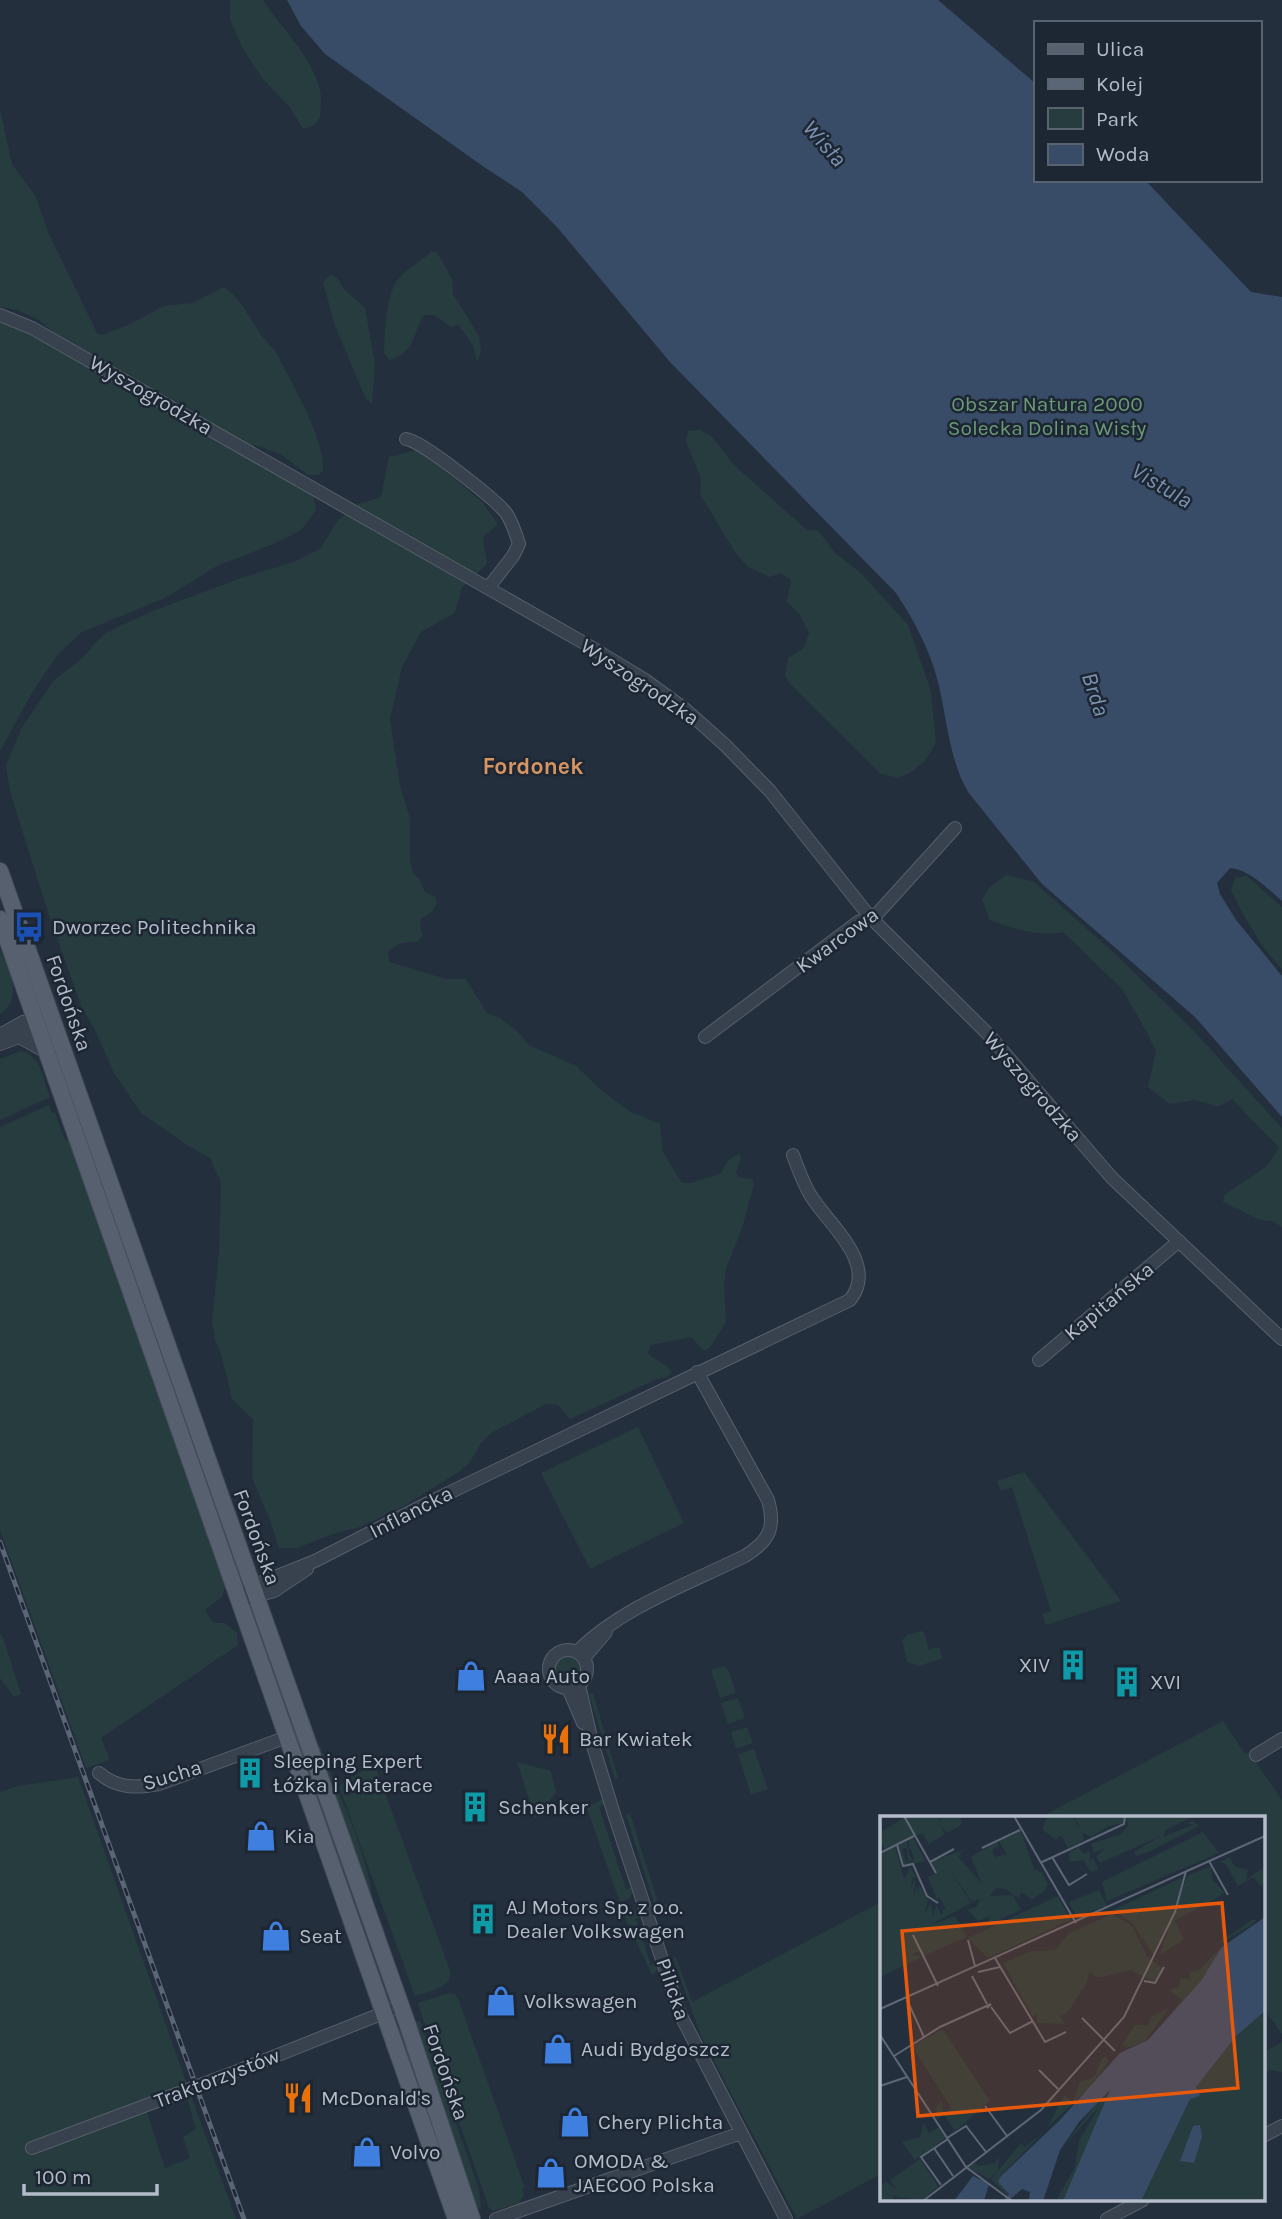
<svg xmlns="http://www.w3.org/2000/svg" width="1282" height="2219" viewBox="0 0 1282 2219" font-family="Karla,sans-serif">
<style>
.green{fill:#263c3f}
.water{fill:#394c67}
.lines{fill:none;stroke-linecap:round;stroke-linejoin:round}
.minor-casing{stroke:#565f6c;stroke-width:14}
.major-casing{stroke:#414a57;stroke-width:18}
.minor{stroke:#38414e;stroke-width:12}
.major{stroke:#56606e;stroke-width:16}
.rail-casing{stroke:#5a6575;stroke-width:5}
.rail{stroke:#1d2633;stroke-width:2.5;stroke-dasharray:8;stroke-linecap:butt}
.labels{text-anchor:middle;stroke-width:5;stroke-linejoin:round;paint-order:stroke}
.street-label{font-size:21px;fill:#b4bcc9;stroke:#1d2633}
.park-label{font-size:21px;fill:#6b9a76;stroke:#1d2633}
.poi-label{font-size:21px;fill:#b4bcc9;stroke:#1d2633;text-anchor:start}
.water-label{font-size:23px;font-style:italic;fill:#7c92b1;stroke:#1d2633}
.neighbourhood-label{font-size:23px;font-weight:bold;fill:#d59563;stroke:#1d2633}
.inset-road{fill:none;stroke:#5e6776;stroke-width:2}
.view{fill:#e8590c;fill-opacity:0.15;stroke:#e8590c;stroke-width:3.5}
.inset-edge{fill:none;stroke:#b4bcc9;stroke-width:3.5}
</style>
<rect width="100%" height="100%" fill="#242f3e"/>
<path class="green" d="M230,0h33c19,30 48,54 57,90 2,8 0,19 0,28l-7,8 -10,3 -14,-23 -27,-28 -19,-29 -13,-29z
M0,109l12,55 24,33 12,35 49,101 5,2 26,-10 36,-19 28,-3 32,-16c23,15 30,46 51,63 15,31 50,87 48,120l-5,5h-10l-26,-20 -24,-9 -19,-4 -61,-40 -22,-10 -101,-58 -16,-14 -21,-10 -18,-3z
M431,252h6l15,27 1,15 26,42 2,15 -4,12 -3,-16 -15,-22 -8,2 -17,-12h-10c-12,19 -9,39 -35,45l-5,-7c1,-21 1,-60 16,-76 8,-9 21,-16 31,-25z
M330,275l7,3 7,11 21,19 10,56 -3,39 -6,-4 -31,-73 -12,-44z
M0,321l25,10 288,162 3,17 -15,20 -23,12 -61,24 -52,32 -83,34 -23,21 -26,38 -33,60z
M700,430l11,6 24,30 72,64h11l17,23 26,20 47,52 23,66 5,52 -11,18 -15,12 -13,5 -16,-4 -89,-88 -7,-10 3,-18 16,-10 5,-15 -10,-20 -12,-11 4,-22 -11,-7 -10,4 -22,-10 -13,-15 -35,-58 1,-15 -15,-38 2,-10z
M420,449l63,54 15,21 -15,13 4,27 -25,23 -7,26 -34,19 -19,35 -12,52 10,67 10,32v41l3,15 6,4 6,14 10,5 2,5 -4,9 -12,8 -1,8 3,7 -5,7c-15,3 -17,-1 -30,11l2,10 56,17h20l21,34 13,5 18,14 11,13 47,21 25,24 28,21 31,13 3,28 19,31h10l29,-10 7,-13 11,-6 2,4 -5,14 2,5 14,2 2,6 -12,43 -16,41 -2,16 2,37 -16,26 -7,3 -11,-14 -41,8 -3,8c7,9 18,9 24,19l-5,5 -10,2 -87,40 -12,-14 -12,-1 -55,29 -10,10 -11,19 -10,9 -56,35 -44,21 -24,6 -39,15h-18l-9,-28 -18,-42 1,-58 -21,-21 -11,-45 -6,-14 -3,-19 7,-69 2,-69 -11,-25 -23,-13 -46,-32 -27,-40 -20,-45 -13,-22 -32,-91 -39,-123 -4,-27 15,-36 33,-49 31,-24 8,-11 13,-12 44,-21 91,-34 52,-16 27,-13 18,-29 20,-16 23,-7 8,-40z
M1006,875l28,7 79,70 79,77 90,99v99l-10,-6 -12,-1 -37,-18 1,-7 42,-28 13,-19 -47,-49 -14,8 -23,-7 -25,4 -22,-17 8,-36 -8,-16 -25,-45 -60,-58c-21,5 -52,-3 -73,-12l-8,-21 8,-12z
M1247,876l35,31v62c-21,-21 -38,-52 -51,-79l4,-12z
M0,951c11,20 23,48 0,63z
M21,1051c20,4 23,30 29,46l-50,23v-61z
M49,1105l3,8h3l10,27h3l9,15 149,430 -4,12 -17,13 8,13h12l12,10 1,12 -137,93 9,22 -24,8 -86,-238v-403z
M638,1427l46,96 -94,46 -49,-96z
M1024,1472l97,129 -75,24 -4,-11 9,-3 -39,-124 -12,4 -3,-10z
M257,1625l24,65 24,56 87,254 -2,3 -137,-376z
M920,1631l4,1 5,18 10,-3 4,11 -24,8 -12,-4 -5,-22 5,-5z
M0,1633l4,7 17,54 -7,3 -14,-19z
M556 1668a12 12 0 1 1 24 0a12 12 0 1 1-24 0Z
M723,1666l5,3 8,24 -16,5 -9,-28z
M593,1693l25,85 -3,1 -26,-85z
M738,1698l7,20 -17,6 -7,-21z
M1223,1721l22,33 4,-2 33,48v234l-19,-26v-190h-224z
M747,1727l6,16 -17,6 -5,-17z
M320,1746c18,48 44,97 52,148l-10,-15 -45,-130z
M754,1749l14,40 -17,6 -13,-41z
M517,1762l34,9 5,22 -21,25z
M374,1763l77,210c-2,16 -23,18 -36,23l-76,-210z
M78,1777l109,307 -43,19 21,65 25,-10 -7,-21 13,-8 -10,-34 4,-2 46,126h-236v-427l18,-6z
M604,1798l2,6 -7,3 27,82 7,-1 -3,10 -10,5 -33,-95z
M630,1813l29,93 18,-5 1,4 -21,7 -31,-97z
M881,1902v272l-84,45 -96,-183 -28,-78 3,-1 16,45z
M631,1909l10,4 1,3 -6,3 15,46 7,-2 -2,9 -4,3 -30,-64z
M449,1993l6,1 4,7 66,187 -3,1 2,7 -5,7 -26,8 -4,-3 -70,-201 -1,-4z
M420,2021l59,168 2,21 -6,-5 -62,-183z
M400,2029l66,190h-5l-66,-188z
M1282,2042v30l-12,-2 -7,4v-21z"/>
<path class="water" d="M287,0h651l97,83v97h110l106,112 31,5v604c-15,-13 -32,-31 -52,-33l-13,15 3,11 16,26 46,56v141l-87,-100 -153,-133 -74,-92c-19,-33 -21,-74 -30,-110 -8,-32 -24,-62 -42,-89l-226,-231 -113,-135 -35,-35 -38,-25 -159,-113 -24,-28z"/>
<g class="lines">
<g class="minor-casing">
<path id="minor" d="M0,315l32,13 552,315 61,37 41,30 39,35 45,46 100,126 119,118 123,143 170,161
M406,439c15,1 90,61 100,74 6,9 10,21 13,31l-6,12 -25,32
M0,1035l23,-13 18,-3
M19,1037l27,15
M705,1037l153,-115 19,-8 78,-86
M0,1044l19,-7 26,-15
M1039,1360l140,-119
M249,1598l25,-7 33,-22
M238,1600l14,-14 63,-25 115,-59 420,-202c29,-36 -21,-75 -39,-104 -8,-13 -13,-27 -18,-41
M549 1669a19 19 0 1 1 38 0a19 19 0 1 1-38 0Z
M577,1652c43,-44 113,-69 168,-96 24,-15 31,-28 23,-56l-71,-128
M584,1658l22,-26
M579,1685l14,61 21,68 66,200 106,205
M568,1688l15,35
M1256,1755l26,-16
M99,1773c18,16 38,15 60,11l128,-47
M1263,2136l19,-10
M32,2148l203,-76 166,-66
M496,2219l245,-86
M1107,2219l36,-19"/>
</g>
<g class="major-casing">
<path id="major" d="M0,871l407,1152 65,196
M0,919l456,1300"/>
</g>
<use href="#minor" class="minor"/>
<use href="#major" class="major"/>
<g class="rail-casing">
<path id="rail" d="M0,1542l244,677"/>
</g>
<use href="#rail" class="rail"/>
</g>
<defs>
<g id="bus-bare" transform="scale(2.415)"><path d="M-5-6H5V4H4V6H2V4H-2V6H-4V4H-5ZM-3.5-4V0h7V-4ZM-3.5 1.2v1.5H-2V1.2ZM2 1.2v1.5H3.5V1.2Z" fill="#1a4fb4" stroke="#1d2633" stroke-width="2.5" paint-order="stroke"/></g>
<g id="building-bare" transform="scale(2.415)"><path d="M-4-6H4V6H1V3H-1V6H-4ZM-2.5-4.3h1.7v1.8h-1.7ZM.8-4.3h1.7v1.8H.8ZM-2.5-1h1.7V.8h-1.7ZM.8-1h1.7V.8H.8Z" fill="#0f9aa8" stroke="#1d2633" stroke-width="2.5" paint-order="stroke"/></g>
<g id="shop-bare" transform="scale(2.415)"><path d="M-5-2.5h2.3a2.7 3.5 0 0 1 5.4 0H5L5.5 6h-11ZM-1.5-2.5h3a1.5 2.3 0 0 0-3 0Z" fill="#3f7fe0" stroke="#1d2633" stroke-width="2.5" paint-order="stroke"/></g>
<g id="restaurant-bare" transform="scale(2.415)"><path d="M-5-6h1v4h1v-4h1v4h1v-4h1v5L-1.5 .5V6h-2V.5L-5-1ZM5-6V6H3V1.5H1.5Q1.5-4 5-6Z" fill="#e8710a" stroke="#1d2633" stroke-width="2.5" paint-order="stroke"/></g>
</defs>
<g fill-rule="evenodd">
<use href="#bus-bare" x="29" y="927"/>
<use href="#building-bare" x="1073" y="1665"/>
<use href="#shop-bare" x="471" y="1676"/>
<use href="#building-bare" x="1127" y="1682"/>
<use href="#restaurant-bare" x="556" y="1739"/>
<use href="#building-bare" x="250" y="1773"/>
<use href="#building-bare" x="475" y="1807"/>
<use href="#shop-bare" x="261" y="1836"/>
<use href="#building-bare" x="483" y="1919"/>
<use href="#shop-bare" x="276" y="1936"/>
<use href="#shop-bare" x="501" y="2001"/>
<use href="#shop-bare" x="558" y="2049"/>
<use href="#restaurant-bare" x="298" y="2098"/>
<use href="#shop-bare" x="575" y="2122"/>
<use href="#shop-bare" x="367" y="2152"/>
<use href="#shop-bare" x="551" y="2173"/>
</g>
<g class="labels">
<g class="street-label">
<text transform="translate(151 395) rotate(30)" y="7">Wyszogrodzka</text>
<text transform="translate(640 682) rotate(34)" y="7">Wyszogrodzka</text>
<text transform="translate(837 940) rotate(-36)" y="7">Kwarcowa</text>
<text transform="translate(69 1003) rotate(71)" y="7">Fordońska</text>
<text transform="translate(1033 1087) rotate(49)" y="7">Wyszogrodzka</text>
<text transform="translate(1109 1301) rotate(-40)" y="7">Kapitańska</text>
<text transform="translate(411 1512) rotate(-27)" y="7">Inflancka</text>
<text transform="translate(257 1537) rotate(70)" y="7">Fordońska</text>
<text transform="translate(172 1775) rotate(-17)" y="7">Sucha</text>
<text transform="translate(673 1989) rotate(71)" y="7">Pilicka</text>
<text transform="translate(446 2072) rotate(71)" y="7">Fordońska</text>
<text transform="translate(217 2078) rotate(-21)" y="7">Traktorzystów</text>
</g>
<g class="park-label">
<text x="1047" y="411">Obszar Natura 2000<tspan x="1047" dy="24">Solecka Dolina Wisły</tspan></text>
</g>
<g class="poi-label">
<text x="52" y="934">Dworzec Politechnika</text>
<text x="1050" y="1672" text-anchor="end">XIV</text>
<text x="494" y="1683">Aaaa Auto</text>
<text x="1150" y="1689">XVI</text>
<text x="579" y="1746">Bar Kwiatek</text>
<text x="273" y="1768">Sleeping Expert<tspan x="273" dy="24">Łóżka i Materace</tspan></text>
<text x="498" y="1814">Schenker</text>
<text x="284" y="1843">Kia</text>
<text x="506" y="1914">AJ Motors Sp. z o.o.<tspan x="506" dy="24">Dealer Volkswagen</tspan></text>
<text x="299" y="1943">Seat</text>
<text x="524" y="2008">Volkswagen</text>
<text x="581" y="2056">Audi Bydgoszcz</text>
<text x="321" y="2105">McDonald's</text>
<text x="598" y="2129">Chery Plichta</text>
<text x="390" y="2159">Volvo</text>
<text x="574" y="2168">OMODA &amp;<tspan x="574" dy="24">JAECOO Polska</tspan></text>
</g>
<g class="water-label">
<text transform="translate(825 143) rotate(49)" y="8">Wisła</text>
<text transform="translate(1162 485) rotate(31)" y="8">Vistula</text>
<text transform="translate(1096 694) rotate(72)" y="8">Brda</text>
</g>
<g class="neighbourhood-label">
<text x="533" y="774">Fordonek</text>
</g>
</g>
<g transform="translate(880 1816)">
<rect width="385" height="385" fill="#242f3e"/>
<path d="M27,0h30l4,7 -2,-7h21l2,8 -15,9 -7,-8 5,9 -16,10 -7,-11 -37,16 -3,-4 -2,5 1,-18zM168,0h24l9,15 -7,-15h50v7l-16,3 -17,11 -9,-5 2,8 -16,8 -7,-13 -5,5 -14,-11zM246,0h68l-28,14 -3,7 31,-13h-7l5,-3 7,5 -51,26 -12,4 -2,-4 27,-16 -61,27 -4,-6 9,-9 -11,5 -3,-9 30,-10 7,-9zM141,15l13,38 8,3 6,13 -4,6 -12,8 -11,-7 -1,7 -15,-10 -9,-1 -6,8 23,-1 8,15 -27,12 -5,1v-6l-11,4 -11,-12 9,-2 4,-8 -8,3 -25,-37 24,38 -41,22 25,-9 12,21 -43,19 -3,-5 -9,3 11,3 -43,20v-124l15,-7 9,33 6,-11 7,9 -4,1 -3,11 6,-10 -3,18 5,-11v14l1,-15 9,15 -3,13 6,-10 2,14 3,-13 4,9 3,1 -1,-6 4,3 -4,-10 -4,-4 2,10 -12,-30 8,-4 -6,-11 36,-13 -6,4 2,5 -5,-3 25,29 -11,-27 26,-15 2,4 -7,4 3,7 11,-3 -7,-13zM323,16l16,21 -112,48 -5,-19zM33,21l12,24 -20,5 -7,-20 9,-5 1,6 -6,2 3,12 1,2 6,-1 2,-3 -3,-10 -4,1 5,10 -3,2 -3,-13 4,-3 -2,-7zM199,31l5,7 6,-3v11l3,-5 5,13 -7,2 -8,-12 -13,2 -1,-10zM350,41l4,9 14,4 -2,10 16,-12 3,15 -4,3 -8,-9 -15,9 -12,-22 -6,-2zM331,50l1,13 13,14 -50,28 9,18 -25,17 28,-80zM303,61l-8,34 -22,44 -21,-32 -19,-13zM219,74l8,16 -31,10 -7,-14zM178,80l13,24 -83,38 -18,-17 -2,-3zM232,98l20,12 15,30 16,13 -10,13 -22,-12 -33,8 -9,-6 -2,11 -19,29 -8,4 5,8 -28,-1v-9l-4,3 -30,-54 29,-12 23,-1 14,-17zM385,103v282h-209l19,-34 4,-26 20,-34 -37,41 38,-49 12,-6 36,-53 34,-40 -13,-10 10,-3 1,-8 10,-1v-6l9,-2 21,-22zM372,104h4l-4,5 -44,25zM289,192l-25,34 -17,6 -5,-4 13,-19h13l4,-9zM63,213l47,72 -42,36 6,-7 -10,-16 -7,6 -1,-14 6,-5 2,13 7,-6 -39,-62zM227,241l1,6 -19,25 -41,39 16,-32 9,7 7,-20 14,-5 8,-19zM43,307l6,10 10,-6 7,11 -31,22 -13,-18 18,-5zM165,315l-45,45 9,21 -18,-18 30,-36 4,4zM119,340l-1,15 -9,8 -21,-12 6,-5 4,4 17,-3zM40,343l18,27 -16,15 -28,-5 -2,5h-12v-16l6,-3 10,7 -6,-9z" fill="#263c3f"/>
<path d="M385,101v94l-29,25 -40,51 4,9 -10,3 -49,102h-78l47,-111 -31,32 -19,28 -17,51h-14l1,-9 -8,-3 -14,12h-5l6,-7 -11,-12 3,-6 58,-55 61,-68 28,-13 53,-59 21,-34zM320,309l2,12 -8,26 -14,-2 13,-35zM93,360l16,8 -5,17h-30z" fill="#394c67"/>
<path class="inset-road" d="M24,0l32,57M134,0l62,107M17,29l6,21 10,-2 14,32 11,7M102,32l38,-18M0,37l34,-17M172,41l17,28 18,-11M329,45l19,34M50,46l24,-13M160,47l84,-39 1,-8M33,119l25,51M88,124l7,26M115,142l50,84 21,-10M98,156l22,-5M92,160l15,28M264,165l11,2 9,-16M27,184l17,37M111,191l19,26 23,-12M0,193l385,-173M202,202l33,33M0,219l86,132 46,34M14,240l46,-29 51,-23 -4,4M159,254l19,19M0,270l27,-9M105,290l22,30M67,322l19,-12 20,26M54,332l19,28M61,369l-20,-28 27,-18M43,385l118,-91 83,-93 51,-105 11,-41"/>
<path class="view" d="M342,87l16,185 -320,28 -16,-185z"/>
<rect width="385" height="385" class="inset-edge"/>
</g>
<rect x="1034" y="21" width="228" height="161" fill="#1d2633" stroke="#59626f" stroke-width="2"/>
<rect x="1048" y="44" width="35" height="10" fill="#56606e" stroke="#59626f" stroke-width="2"/>
<text x="1096" y="56" font-size="21" fill="#b4bcc9">Ulica</text>
<rect x="1048" y="79" width="35" height="10" fill="#5a6575" stroke="#59626f" stroke-width="2"/>
<text x="1096" y="91" font-size="21" fill="#b4bcc9">Kolej</text>
<rect x="1048" y="108" width="35" height="21" fill="#263c3f" stroke="#59626f" stroke-width="2"/>
<text x="1096" y="126" font-size="21" fill="#b4bcc9">Park</text>
<rect x="1048" y="144" width="35" height="21" fill="#394c67" stroke="#59626f" stroke-width="2"/>
<text x="1096" y="161" font-size="21" fill="#b4bcc9">Woda</text>
<path d="M24 2184v10h133v-10" fill="none" stroke="#b4bcc9" stroke-width="3.5"/>
<text x="35" y="2184" font-size="21" fill="#b4bcc9" stroke="#1d2633" stroke-width="5" paint-order="stroke">100 m</text>
</svg>
